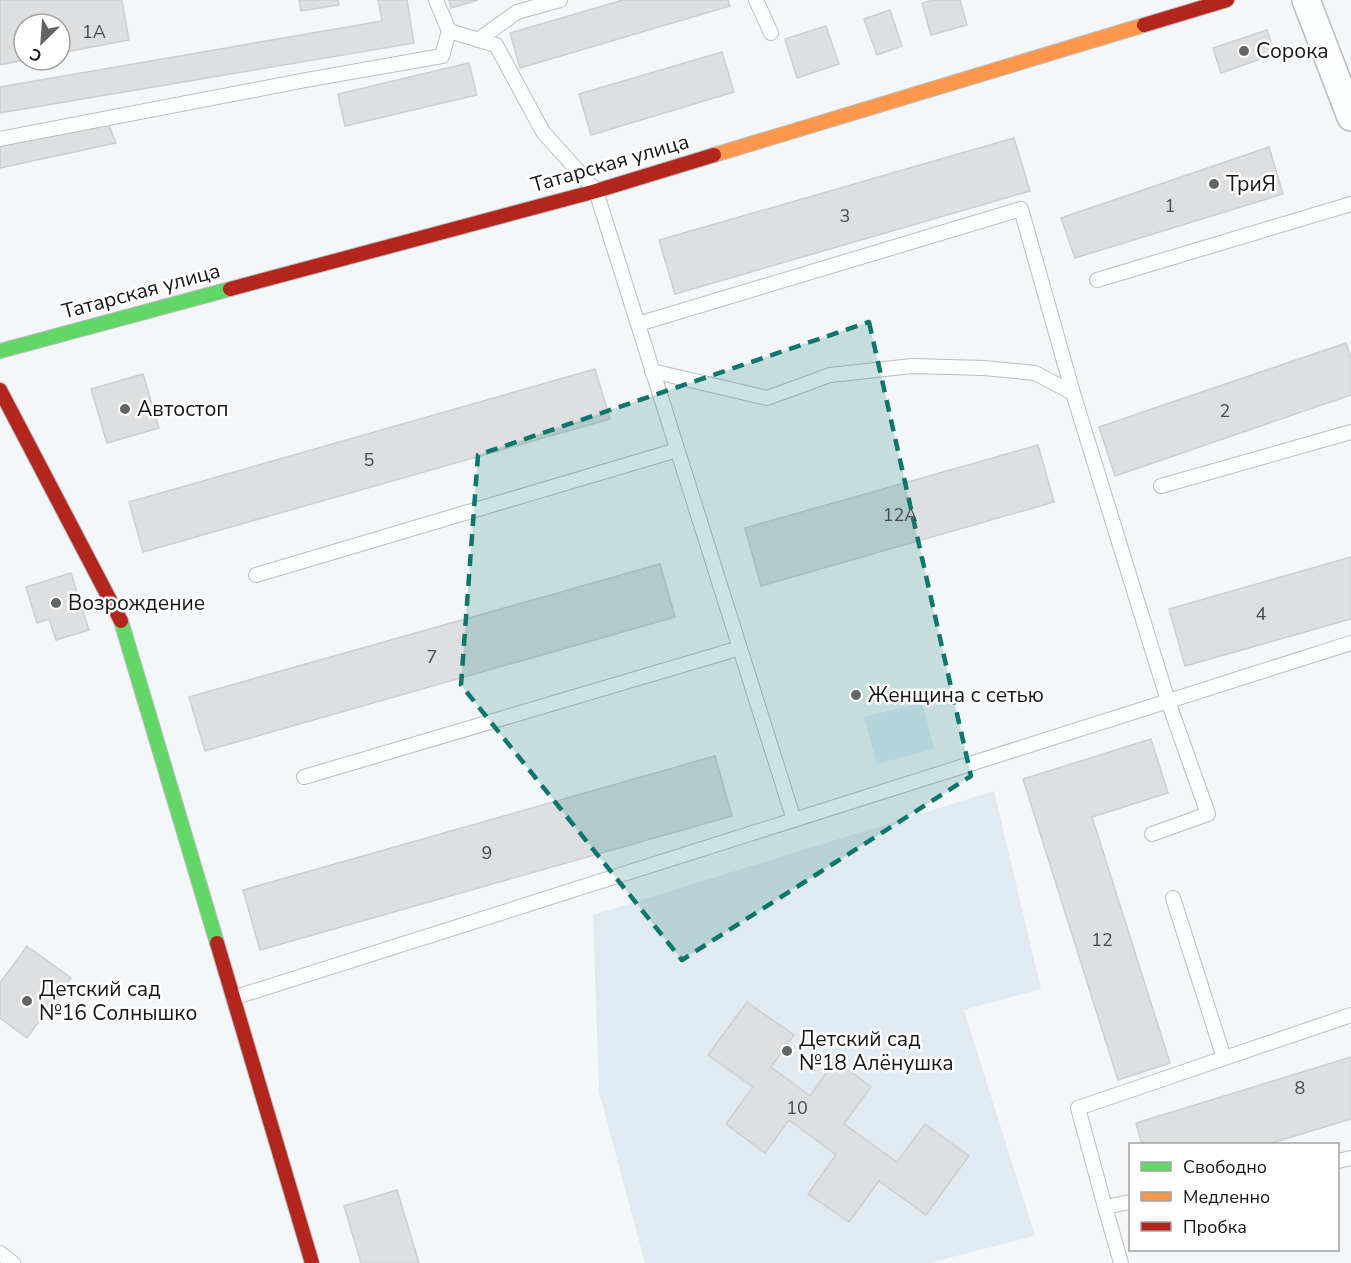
<svg xmlns="http://www.w3.org/2000/svg" width="1351" height="1263" viewBox="0 0 1351 1263" font-family="'Nunito Sans',sans-serif">
<style>
.built{fill:#e2eaf1}
.green{fill:#dfedf8}
.building{fill:#dddfe1;stroke:#cccfd0;stroke-width:1.5}
.lines{fill:none;stroke-linecap:round;stroke-linejoin:round}
.lane-casing{stroke:#babdbf;stroke-width:16}
.street-casing{stroke:#babdbf;stroke-width:30}
.fast-casing{stroke:#babdbf;stroke-width:16}
.slow-casing{stroke:#babdbf;stroke-width:16}
.jam-casing{stroke:#babdbf;stroke-width:16}
.lane{stroke:#fdfefe;stroke-width:14}
.street{stroke:#fdfefe;stroke-width:27}
.fast{stroke:#63d668;stroke-width:14}
.slow{stroke:#ff974d;stroke-width:14}
.jam{stroke:#b3261e;stroke-width:14}
.marked{fill:#0f766e;fill-opacity:0.2;stroke:#0f766e;stroke-width:4.5;stroke-dasharray:12 8;stroke-linejoin:round}
.poi-dot{fill:#626566;stroke:#fff;stroke-width:2}
.labels{text-anchor:middle;stroke-width:5;stroke-linejoin:round;paint-order:stroke}
.number-label{font-size:18px;fill:#47494a}
.poi-label{font-size:21px;fill:#141617;stroke:#fff;text-anchor:start}
.street-label{font-size:21px;fill:#141617;stroke:#fff}
</style>
<rect width="100%" height="100%" fill="#f4f7f9"/>
<path class="built" d="M994,791l47,198 -77,21 71,226 -106,27h-284l-46,-171 -6,-177z"/>
<path class="green" d="M922,702l12,47 -57,15 -13,-47z"/>
<path class="building" d="M0,0h122l7,40 -69,13v-29h-36l1,36 -25,5z
M299,0h39l1,5 -38,6z
M378,0h29l7,43 -414,70v-26l382,-66z
M449,0h29l-27,8z
M623,0h105l2,6 -210,62 -10,-35z
M934,0h26l7,25 -36,10 -9,-32z
M890,10l12,36 -25,9 -13,-36z
M826,26l13,38 -42,14 -12,-39z
M1267,30l8,24 -54,19 -8,-25z
M722,52l12,40 -143,43 -12,-41z
M469,63l8,32 -132,31 -7,-32z
M107,120l9,23 -116,25v-25z
M1014,138l16,53 -355,103 -16,-54z
M1269,147l14,47 -208,64 -14,-40z
M1346,343l5,15v37l-236,81 -16,-49z
M595,369l15,50 -467,133 -14,-50z
M143,374l16,54 -52,15 -16,-54z
M1038,445l16,57 -293,84 -16,-58z
M1351,557v62l-166,47 -16,-57z
M660,564l15,53 -470,134 -16,-54z
M71,573l18,57 -33,10 -7,-21 -12,4 -11,-36z
M1151,739l17,54 -76,24 78,246 -52,17 -95,-301z
M715,756l17,60 -472,134 -17,-60z
M27,946l44,32 -44,60 -27,-20v-35z
M747,1002l47,33 -23,32 39,29 25,-36 36,27 -27,37 53,38 28,-38 44,32 -43,59 -47,-34 -30,41 -41,-28 28,-39 -47,-35 -24,33 -39,-29 27,-37 -45,-32z
M1351,1057v62l-83,25h-126l-6,-21z
M397,1190l22,73h-58l-17,-57z"/>
<g class="lines">
<g class="lane-casing">
<path id="lane" d="M436,0l13,31 47,14 47,87 53,59 198,629
M756,0l15,33
M478,40l39,-28 43,-12
M0,139l306,-59 136,-24 7,-25
M1097,280l254,-76
M638,324l383,-115 52,184
M652,371l115,27 63,-23 82,-9 72,2 51,5 38,20 95,308 40,113 -56,20
M1161,486l190,-54
M256,575l421,-125
M304,777l436,-129
M1173,898l51,160
M233,998l1118,-355
M1338,1161l13,-3
M1105,1207l-27,-99 273,-93
M0,1253l13,10
M1121,1263l-16,-56 25,-5"/>
</g>
<g class="street-casing">
<path id="street" d="M1306,0l45,117"/>
</g>
<g class="fast-casing">
<path id="fast" d="M0,351l230,-62
M121,621l96,322"/>
</g>
<g class="slow-casing">
<path id="slow" d="M714,155l430,-130"/>
</g>
<g class="jam-casing">
<path id="jam" d="M1144,25l83,-25
M230,289l366,-98 118,-36
M0,390l121,231
M217,943l95,320"/>
</g>
<use href="#lane" class="lane"/>
<use href="#street" class="street"/>
<use href="#fast" class="fast"/>
<use href="#slow" class="slow"/>
<use href="#jam" class="jam"/>
</g>
<path class="marked" d="M869,322l102,454 -289,184 -221,-275 17,-230z"/>
<g class="poi-dot">
<circle cx="1244" cy="51" r="6"/>
<circle cx="1214" cy="184" r="6"/>
<circle cx="125" cy="409" r="6"/>
<circle cx="56" cy="603" r="6"/>
<circle cx="856" cy="695" r="6"/>
<circle cx="27" cy="1001" r="6"/>
<circle cx="787" cy="1051" r="6"/>
</g>
<g class="labels">
<g class="number-label">
<text x="94" y="38">1А</text>
<text x="1170" y="212">1</text>
<text x="845" y="222">3</text>
<text x="1225" y="417">2</text>
<text x="369" y="466">5</text>
<text x="900" y="521">12А</text>
<text x="1261" y="620">4</text>
<text x="432" y="663">7</text>
<text x="487" y="859">9</text>
<text x="1102" y="946">12</text>
<text x="1300" y="1094">8</text>
<text x="797" y="1114">10</text>
</g>
<g class="poi-label">
<text x="1256" y="58">Сорока</text>
<text x="1226" y="191">ТриЯ</text>
<text x="137" y="416">Автостоп</text>
<text x="68" y="610">Возрождение</text>
<text x="868" y="702">Женщина с сетью</text>
<text x="39" y="996">Детский сад<tspan x="39" dy="24">№16 Солнышко</tspan></text>
<text x="799" y="1046">Детский сад<tspan x="799" dy="24">№18 Алёнушка</tspan></text>
</g>
<g class="street-label">
<text transform="translate(610 163) rotate(-16)" y="7">Татарская улица</text>
<text transform="translate(141 291) rotate(-15)" y="7">Татарская улица</text>
</g>
</g>
<rect x="1129" y="1143" width="210" height="108" fill="#ffffff" stroke="#a1a2a2" stroke-width="1.5"/>
<rect x="1141" y="1162" width="30" height="9" fill="#63d668" stroke="#a1a2a2" stroke-width="1.5"/>
<text x="1183" y="1173" font-size="18" fill="#141617">Свободно</text>
<rect x="1141" y="1192" width="30" height="9" fill="#ff974d" stroke="#a1a2a2" stroke-width="1.5"/>
<text x="1183" y="1203" font-size="18" fill="#141617">Медленно</text>
<rect x="1141" y="1222" width="30" height="9" fill="#b3261e" stroke="#a1a2a2" stroke-width="1.5"/>
<text x="1183" y="1233" font-size="18" fill="#141617">Пробка</text>
<g transform="translate(42 42) rotate(205)"><circle r="28" fill="#ffffff" stroke="#a1a2a2" stroke-width="1.5"/>
<path d="M0-4.5L10 22L0 15L-10 22Z" fill="#626566"/>
<text y="-9" font-size="16" font-weight="bold" text-anchor="middle" fill="#141617">С</text>
</g>
</svg>
